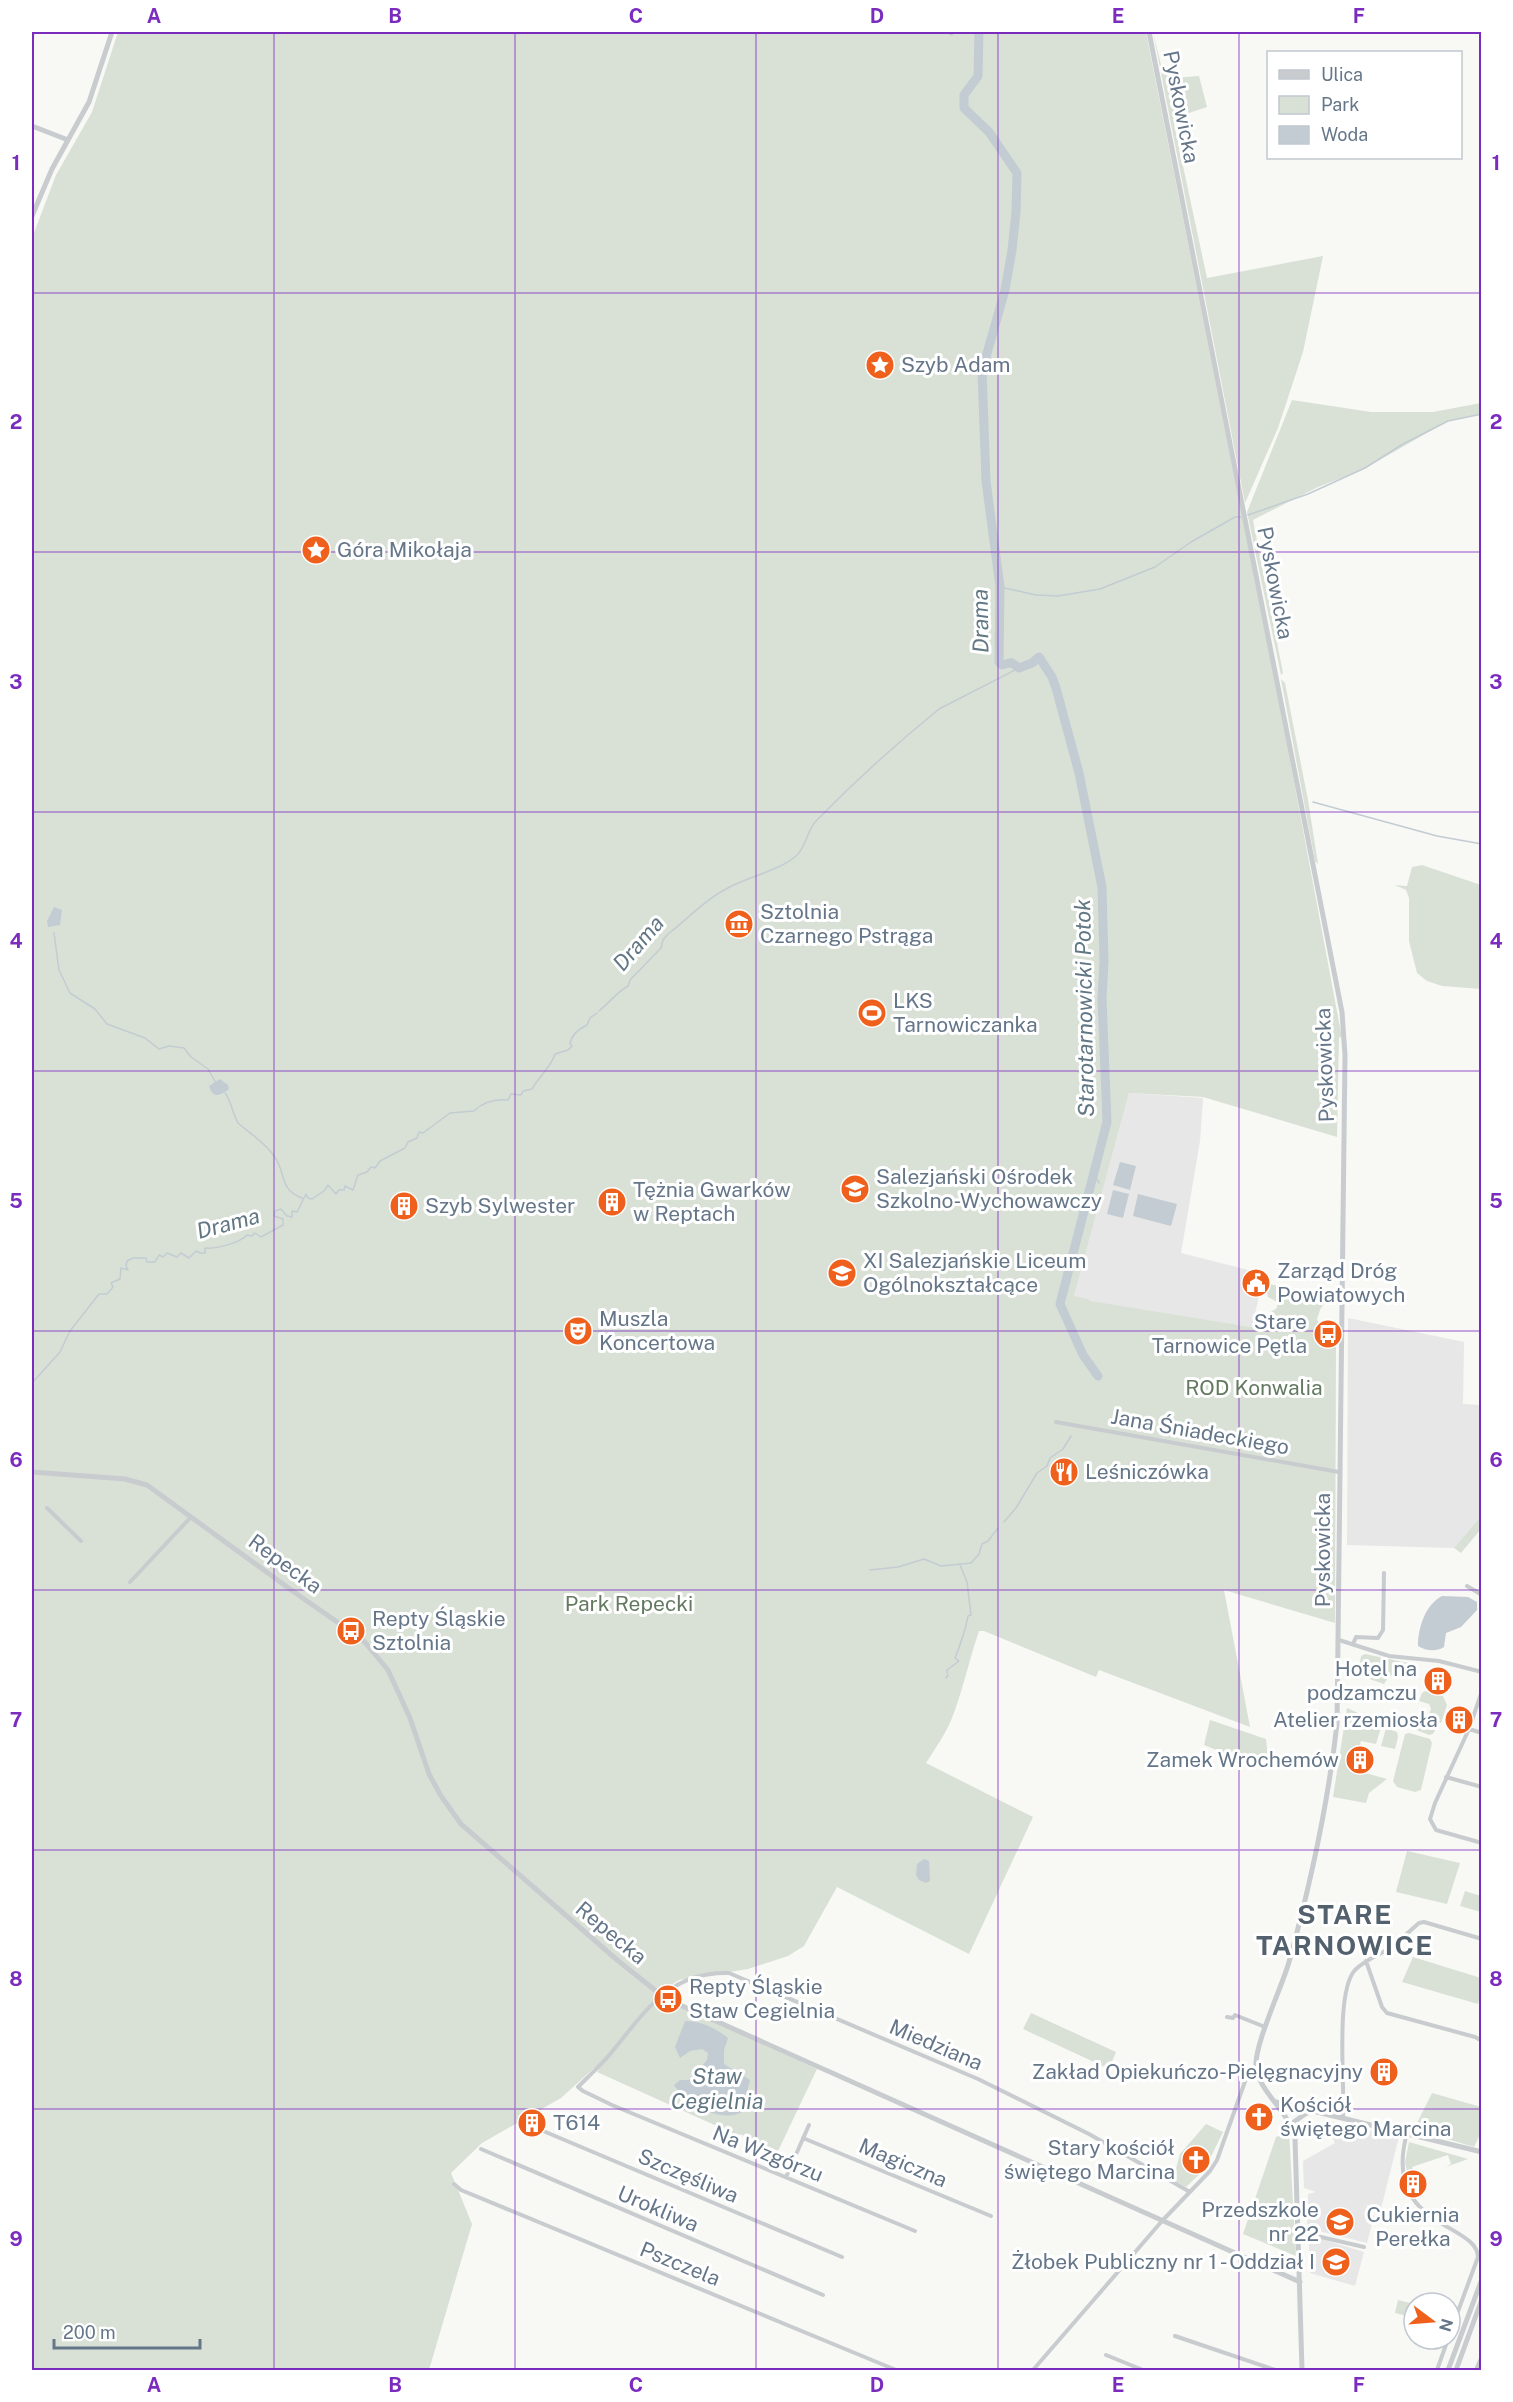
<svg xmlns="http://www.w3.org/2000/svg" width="1513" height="2402" viewBox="0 0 1513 2402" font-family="'Public Sans',sans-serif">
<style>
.built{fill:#e6e7e6}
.green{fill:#d9e1d6}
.water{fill:#c2ccd2}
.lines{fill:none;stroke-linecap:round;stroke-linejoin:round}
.stream{stroke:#c2ccd2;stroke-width:1.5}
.canal{stroke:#c2ccd2;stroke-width:5}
.river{stroke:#c2ccd2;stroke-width:9}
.minor{stroke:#c8cccf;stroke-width:4}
.tertiary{stroke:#c8cccf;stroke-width:5}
.grid{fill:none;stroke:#7b2cbf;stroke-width:1.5;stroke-opacity:0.55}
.labels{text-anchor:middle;stroke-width:6;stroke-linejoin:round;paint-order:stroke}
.street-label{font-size:21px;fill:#657689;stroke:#fff}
.poi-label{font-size:21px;fill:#657689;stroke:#fff;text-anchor:start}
.park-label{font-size:21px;fill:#637a60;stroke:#fff}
.water-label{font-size:22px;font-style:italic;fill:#617784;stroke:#fff}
.district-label{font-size:27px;font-weight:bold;letter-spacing:1.5px;fill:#53606d;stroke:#fff}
.neatline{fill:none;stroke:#7b2cbf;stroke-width:2}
.grid-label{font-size:20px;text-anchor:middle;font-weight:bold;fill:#7b2cbf}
</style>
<rect width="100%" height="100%" fill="#f8f8f5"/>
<path class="built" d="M1129,1093l74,5 -3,43 -19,112 83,21 -12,53 -179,-28z
M1348,1318l116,24 -1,62 18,1v111l-27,32 -107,-3z
M1324,2120l75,17 -18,72 -15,-4 8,11 -7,27 -60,-15 1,-34 8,-2 -12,-4 -1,-27 32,-18z
M1311,2236l53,16 -9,34 -45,-13 -1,-31z"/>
<path class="green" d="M118,32h1028l131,659 65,347 -3,-1 -2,100 -134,-40 -74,-4 -55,203 14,3 2,2 162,26 1,-4 24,-15v-6l-9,-5 -2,-8 3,-5 64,13 5,3c-15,2 -17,5 -21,20l8,13 11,9 -1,281 -111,-33 26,137 -151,-57 -3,7 -112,-46h-5c-10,29 -16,59 -27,87 -6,15 -17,31 -26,45l107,54 -64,137 -132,-67 -33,59 -16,10 -40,13 -69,11 -23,15 161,74 -39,82 -38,-17 -1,2 -142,-64 2,-2 -5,-2 -33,30 -79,45 -31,30 21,51 -43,146h-397v-2132l24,-63 36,-63z
M1153,32l10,41 10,5 26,-2 8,31 -30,10 -2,1 -1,6 33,154 116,-22 -20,96 -25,76 -33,75z
M1292,400l79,12h62l48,-9 1,11 -34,7 -86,49 -44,17 -65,33 30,153 -2,2 -34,-163z
M1281,679l4,4 23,117 10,64 -3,-3z
M1422,865l59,20v104l-39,-3 -15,-5 -10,-8 -8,-32v-43l-3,-8 -11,-5 12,1 5,-19z
M1481,1516v13l-20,24 -7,-5z
M1365,1654l43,9 1,9 -2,2 -6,-2 -12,4 -5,8 -26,-9 3,-19z
M1425,1691l18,5 4,9 -6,18h-2l-6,11 -4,1 -23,-9 1,-3 13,4 4,-1 7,-17 -2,-5 -10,-3 3,-8z
M1347,1708l35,16 -6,20 -15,-3 -9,31 5,2 1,-3 29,8 -18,14 -3,10 -33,-6z
M1210,1720l56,19 2,21 -10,-1 -3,7 -51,-21z
M1386,1728l11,4 1,5 -3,12 -14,-3z
M1409,1733l21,6 2,4 -11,47 -6,2 -18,-5 -4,-6 12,-47z
M1407,1851l53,12 -13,41 -51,-12z
M1465,1891l16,5v16l-21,-6z
M1413,1957l68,21v14l-3,12 -76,-22z
M1031,2013l85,39 -7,17 -86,-40z
M1432,2093l49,14v25l-7,15 -60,-18z
M1206,2124l17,8 -18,37 -19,18 -13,-7 7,-26z
M1289,2132l7,124 -53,-22 33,-97z
M1409,2142l59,17 -22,8 5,-3 -3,-9 -36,12 3,9h6l-12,3 -4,-16z
M1398,2300l16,4v14l-19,-5z"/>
<path class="water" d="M54,907l8,3 -2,15 -12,2 -1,-6z
M220,1079l8,6 1,4c-9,7 -16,10 -20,-3z
M1120,1162l16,4 -6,24 -17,-5z
M1113,1190l16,4 -6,24 -16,-4z
M1138,1194l39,10 -6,22 -38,-10z
M1442,1596l26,1 9,5v8l-16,17 -15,6 -2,14c-8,5 -18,4 -26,-1 0,-18 7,-41 24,-50z
M924,1859l5,2 1,20 -4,2 -7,-3 -3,-5 1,-11z
M685,2021c16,0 31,7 43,17l-4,12v14l26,16 -8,32c-22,12 -56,-9 -68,-27l6,-5h9l18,-20 1,-7 -6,-4 -12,2 -10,7 -5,-11z"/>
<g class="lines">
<path class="stream" d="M32,49l2,-17
M1248,515l60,-21 57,-26 38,-24 45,-23 34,-7
M1000,587l36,8 22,1 42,-7 55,-22 36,-25 44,-25h6
M1313,802l124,34 45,8
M54,933l5,37 11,23 25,16 12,15 38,14 14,11 10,-3 15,2 7,9 17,12 8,14
M599,1011c10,-8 18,-19 29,-25l2,-6 31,-32 2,-8 5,-6c19,-14 36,-34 58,-45 20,-12 53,-18 70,-33 10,-8 11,-26 20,-35 39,-40 80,-77 123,-112l80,-41
M225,1093c7,9 7,20 13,30 11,10 28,20 36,33 13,17 4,33 28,42
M1094,1173l5,10
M32,1383l28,-31 10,-21 29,-37h8l6,-7 -2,-4 9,-4 1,-11 7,2 -2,-4 1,-5 6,-3h13l1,4h8l4,-7 4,2 4,-4 10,4 4,-4 8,5 7,-7 4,2h5v-5c11,1 35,-5 42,-13l5,1 3,-3 6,4 22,-12v-6l-9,-3 1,-5 6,-2 6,7 5,1v-6l5,1 9,-18 2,4 4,1 12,-8 4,-6 8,9 3,-4h5l1,-4 8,4 5,-15 9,-3 4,-5 4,1 5,-7 25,-13 3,-6 9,-4 2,-6 4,1 27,-20 24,-2c9,-9 22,-12 34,-11l3,-6 10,1 2,-4 9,-2c6,-11 21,-25 23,-35l13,-4 4,-4 -2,-2c1,-9 9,-15 17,-19l3,-7 7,-5
M1004,1522l12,-14 21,-35 10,-7 3,-8 13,-9 8,-13
M870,1570l28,-3 26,-8 17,7 30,-3 8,-9 3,-10 6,-3 10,-13
M947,1673v-3l12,-9 -4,-3c4,-10 11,-31 13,-42l3,-1 -4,-33 -7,-17
M946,1678l2,-3"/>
<path class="canal" d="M951,33v-1"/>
<path class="river" d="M979,32l-1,44 -14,19v13l25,24 28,41 -1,39 -4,38 -7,40 -23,81 4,110 14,106 -1,75 3,3c12,-3 7,-4 17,3l13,-5 7,-6 13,20 4,11 23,85 23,114 2,74 -2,38 5,123 -47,182 23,51 15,21"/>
<path class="minor" d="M1056,1422l283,50
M47,1508l34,33
M130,1582l61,-65
M1467,1586l15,9
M1339,1640l50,16 50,5 43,11
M1353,1644l3,-7 22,1 5,-8 1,-57
M1482,1691l-13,38 -34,74 -5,16 6,11 46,13
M1469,1729l13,4
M1446,1777l36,10
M1366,1961l16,46 5,6 88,24 7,4
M1227,2017l6,1 2,-3 30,12
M1343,2117c2,-32 -8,-125 12,-147 9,-9 21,-14 32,-20 11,-8 22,-18 32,-27l5,-1 58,17
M524,2121l5,4 313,132
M1407,2133c-26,95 70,89 71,124l-28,76
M803,2138l188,78
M481,2149l342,146
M786,2177l23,-52
M454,2184l7,6 435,180
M915,2231l-303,-126 -29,-14 -5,-4c11,-11 23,-22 33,-34 34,-41 58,-82 118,-80l249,106 111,55 101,58
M1299,2232l65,15
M1175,2336l100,34
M1106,2355l37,15
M1033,2370l129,-149 48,-50 7,-11 30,-84 10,-6
M1437,2370l11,-31
M1476,2370l6,-14"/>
<path class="tertiary" d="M1149,32l193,980 3,43 -8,669c-9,79 -27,162 -48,238 -7,25 -35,83 -33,105 3,25 33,44 39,71l7,232
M32,126l36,14
M32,216l20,-47 37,-67 23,-70
M32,1472l93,7 22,6 147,107 69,48 25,30 22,48 19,56 12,22 20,28 155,135 45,36 19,10 620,277
M1276,2102l206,50
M1291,2124l14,-10 7,-3
M1448,2370l34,-91
M1456,2370l26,-71"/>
</g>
<path class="grid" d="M274,32v2338M515,32v2338M756,32v2338M998,32v2338M1239,32v2338M32,293h1450M32,552h1450M32,812h1450M32,1071h1450M32,1331h1450M32,1590h1450M32,1850h1450M32,2109h1450"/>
<defs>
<g id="sight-disc" transform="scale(1.5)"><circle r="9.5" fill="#f0601d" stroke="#fff"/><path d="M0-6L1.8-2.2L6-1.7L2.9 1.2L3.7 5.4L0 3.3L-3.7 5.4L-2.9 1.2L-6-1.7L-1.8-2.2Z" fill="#fff"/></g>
<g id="museum-disc" transform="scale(1.5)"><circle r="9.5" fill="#f0601d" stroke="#fff"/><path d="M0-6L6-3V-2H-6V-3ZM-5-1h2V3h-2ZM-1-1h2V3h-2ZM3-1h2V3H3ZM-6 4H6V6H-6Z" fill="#fff"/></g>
<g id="stadium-disc" transform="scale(1.5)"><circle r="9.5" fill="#f0601d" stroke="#fff"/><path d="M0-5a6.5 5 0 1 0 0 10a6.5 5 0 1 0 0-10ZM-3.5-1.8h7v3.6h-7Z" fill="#fff"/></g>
<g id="school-disc" transform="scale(1.5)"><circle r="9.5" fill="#f0601d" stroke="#fff"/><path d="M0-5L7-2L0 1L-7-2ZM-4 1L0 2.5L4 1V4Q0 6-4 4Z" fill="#fff"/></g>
<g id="building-disc" transform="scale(1.5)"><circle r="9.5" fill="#f0601d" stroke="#fff"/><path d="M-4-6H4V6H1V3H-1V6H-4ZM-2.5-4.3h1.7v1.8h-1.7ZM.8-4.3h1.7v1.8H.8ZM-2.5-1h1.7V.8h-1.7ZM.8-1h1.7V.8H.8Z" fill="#fff"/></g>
<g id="civic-disc" transform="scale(1.5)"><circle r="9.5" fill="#f0601d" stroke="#fff"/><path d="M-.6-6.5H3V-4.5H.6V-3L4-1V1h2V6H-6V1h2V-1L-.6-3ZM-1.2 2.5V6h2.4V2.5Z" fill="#fff"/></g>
<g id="theatre-disc" transform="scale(1.5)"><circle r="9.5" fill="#f0601d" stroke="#fff"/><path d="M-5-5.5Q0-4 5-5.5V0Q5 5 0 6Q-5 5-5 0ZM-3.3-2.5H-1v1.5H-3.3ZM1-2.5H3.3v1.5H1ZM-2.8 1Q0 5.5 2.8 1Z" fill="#fff"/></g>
<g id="bus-disc" transform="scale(1.5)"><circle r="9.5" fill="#f0601d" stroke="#fff"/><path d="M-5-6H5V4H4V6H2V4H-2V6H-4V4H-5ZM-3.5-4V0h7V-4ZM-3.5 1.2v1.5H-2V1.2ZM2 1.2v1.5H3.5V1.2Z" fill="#fff"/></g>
<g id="restaurant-disc" transform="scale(1.5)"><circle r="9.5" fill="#f0601d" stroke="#fff"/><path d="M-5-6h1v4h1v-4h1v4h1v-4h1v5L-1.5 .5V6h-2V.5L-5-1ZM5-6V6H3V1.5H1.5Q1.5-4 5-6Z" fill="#fff"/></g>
<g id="church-disc" transform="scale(1.5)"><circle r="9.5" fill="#f0601d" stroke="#fff"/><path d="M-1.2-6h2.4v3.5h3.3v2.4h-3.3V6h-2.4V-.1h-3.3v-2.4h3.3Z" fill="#fff"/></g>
</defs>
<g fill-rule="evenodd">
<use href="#sight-disc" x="880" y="365"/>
<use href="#sight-disc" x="316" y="550"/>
<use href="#museum-disc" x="739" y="924"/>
<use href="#stadium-disc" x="872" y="1013"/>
<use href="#school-disc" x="855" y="1189"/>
<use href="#building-disc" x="612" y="1202"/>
<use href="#building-disc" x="404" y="1206"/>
<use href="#school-disc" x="842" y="1273"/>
<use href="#civic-disc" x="1256" y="1283"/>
<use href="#theatre-disc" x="578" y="1331"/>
<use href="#bus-disc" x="1328" y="1334"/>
<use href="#restaurant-disc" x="1064" y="1472"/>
<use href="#bus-disc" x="351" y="1631"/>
<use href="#building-disc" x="1438" y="1681"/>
<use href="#building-disc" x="1459" y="1720"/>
<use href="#building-disc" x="1360" y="1760"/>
<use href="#bus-disc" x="668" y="1999"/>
<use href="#building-disc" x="1384" y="2072"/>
<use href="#church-disc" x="1259" y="2117"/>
<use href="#building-disc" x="532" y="2123"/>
<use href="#church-disc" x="1196" y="2160"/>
<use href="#building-disc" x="1413" y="2184"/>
<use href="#school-disc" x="1340" y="2222"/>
<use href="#school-disc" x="1336" y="2262"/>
</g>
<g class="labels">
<g class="street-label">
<text transform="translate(1181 107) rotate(79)" y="7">Pyskowicka</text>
<text transform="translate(1275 583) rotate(79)" y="7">Pyskowicka</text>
<text transform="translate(1325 1065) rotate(-92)" y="7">Pyskowicka</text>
<text transform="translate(1200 1432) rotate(10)" y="7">Jana Śniadeckiego</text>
<text transform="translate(1323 1550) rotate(-90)" y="7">Pyskowicka</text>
<text transform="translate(285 1564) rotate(36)" y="7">Repecka</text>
<text transform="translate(611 1933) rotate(40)" y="7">Repecka</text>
<text transform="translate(936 2045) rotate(23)" y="7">Miedziana</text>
<text transform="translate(768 2154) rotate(22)" y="7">Na Wzgórzu</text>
<text transform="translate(903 2163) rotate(23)" y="7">Magiczna</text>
<text transform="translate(688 2176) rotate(23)" y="7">Szczęśliwa</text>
<text transform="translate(658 2209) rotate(23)" y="7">Urokliwa</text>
<text transform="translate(680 2264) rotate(22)" y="7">Pszczela</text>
</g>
<g class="poi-label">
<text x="901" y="372">Szyb Adam</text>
<text x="337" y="557">Góra Mikołaja</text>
<text x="760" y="919">Sztolnia<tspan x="760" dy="24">Czarnego Pstrąga</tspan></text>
<text x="893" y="1008">LKS<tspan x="893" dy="24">Tarnowiczanka</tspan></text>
<text x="876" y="1184">Salezjański Ośrodek<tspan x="876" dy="24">Szkolno-Wychowawczy</tspan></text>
<text x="633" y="1197">Tężnia Gwarków<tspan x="633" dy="24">w Reptach</tspan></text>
<text x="425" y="1213">Szyb Sylwester</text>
<text x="863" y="1268">XI Salezjańskie Liceum<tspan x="863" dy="24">Ogólnokształcące</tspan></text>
<text x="1277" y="1278">Zarząd Dróg<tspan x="1277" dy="24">Powiatowych</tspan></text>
<text x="599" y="1326">Muszla<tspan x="599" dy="24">Koncertowa</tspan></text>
<text x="1307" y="1329" text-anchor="end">Stare<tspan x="1307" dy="24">Tarnowice Pętla</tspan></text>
<text x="1085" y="1479">Leśniczówka</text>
<text x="372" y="1626">Repty Śląskie<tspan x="372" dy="24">Sztolnia</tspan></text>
<text x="1417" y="1676" text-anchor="end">Hotel na<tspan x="1417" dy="24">podzamczu</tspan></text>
<text x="1438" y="1727" text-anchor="end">Atelier rzemiosła</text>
<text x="1339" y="1767" text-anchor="end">Zamek Wrochemów</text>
<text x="689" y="1994">Repty Śląskie<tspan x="689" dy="24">Staw Cegielnia</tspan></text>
<text x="1363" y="2079" text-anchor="end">Zakład Opiekuńczo-Pielęgnacyjny</text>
<text x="1280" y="2112">Kościół<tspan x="1280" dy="24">świętego Marcina</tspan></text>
<text x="553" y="2130">T614</text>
<text x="1175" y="2155" text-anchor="end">Stary kościół<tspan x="1175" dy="24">świętego Marcina</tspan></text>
<text x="1319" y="2217" text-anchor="end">Przedszkole<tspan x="1319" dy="24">nr 22</tspan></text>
<text x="1413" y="2222" text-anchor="middle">Cukiernia<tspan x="1413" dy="24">Perełka</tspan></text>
<text x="1315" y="2269" text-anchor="end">Żłobek Publiczny nr 1 - Oddział I</text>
</g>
<g class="park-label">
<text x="1254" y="1395">ROD Konwalia</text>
<text x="629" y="1611">Park Repecki</text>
</g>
<g class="water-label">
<text transform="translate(980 621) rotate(-91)" y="8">Drama</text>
<text transform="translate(638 943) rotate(-49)" y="8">Drama</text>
<text transform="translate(1084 1008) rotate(-91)" y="8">Starotarnowicki Potok</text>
<text transform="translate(228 1223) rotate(-15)" y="8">Drama</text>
<text x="717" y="2084">Staw<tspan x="717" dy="25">Cegielnia</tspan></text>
</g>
<g class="district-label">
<text x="1345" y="1924">STARE<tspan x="1345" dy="31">TARNOWICE</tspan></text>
</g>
</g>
<rect width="1513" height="2402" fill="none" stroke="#ffffff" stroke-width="66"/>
<rect x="1267" y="51" width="195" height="108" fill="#ffffff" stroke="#c1c8d0" stroke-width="1.5"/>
<rect x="1279" y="70" width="30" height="9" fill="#c8cccf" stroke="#c1c8d0" stroke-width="1.5"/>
<text x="1321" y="81" font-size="18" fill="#657689">Ulica</text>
<rect x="1279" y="96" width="30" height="18" fill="#d9e1d6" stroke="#c1c8d0" stroke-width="1.5"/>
<text x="1321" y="111" font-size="18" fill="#657689">Park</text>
<rect x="1279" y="126" width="30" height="18" fill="#c2ccd2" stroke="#c1c8d0" stroke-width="1.5"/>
<text x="1321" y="141" font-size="18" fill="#657689">Woda</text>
<g transform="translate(1432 2321) rotate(106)"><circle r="28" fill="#ffffff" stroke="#c1c8d0" stroke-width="1.5"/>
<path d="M0-4.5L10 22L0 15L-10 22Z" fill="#f0601d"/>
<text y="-9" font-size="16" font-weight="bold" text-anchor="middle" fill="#657689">N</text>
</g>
<path d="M54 2339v9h146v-9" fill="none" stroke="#657689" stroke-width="3"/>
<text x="63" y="2339" font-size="18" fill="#657689" stroke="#ffffff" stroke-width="4.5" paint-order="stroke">200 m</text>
<rect x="33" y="33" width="1447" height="2336" class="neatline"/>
<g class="grid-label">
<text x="154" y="23">A</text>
<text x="395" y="23">B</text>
<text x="636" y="23">C</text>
<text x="877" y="23">D</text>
<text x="1118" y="23">E</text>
<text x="1359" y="23">F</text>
<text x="16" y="170">1</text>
<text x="1496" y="170">1</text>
<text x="16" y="429">2</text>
<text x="1496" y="429">2</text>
<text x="16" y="689">3</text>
<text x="1496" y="689">3</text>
<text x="16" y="948">4</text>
<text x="1496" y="948">4</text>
<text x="16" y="1208">5</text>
<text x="1496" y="1208">5</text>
<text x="16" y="1467">6</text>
<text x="1496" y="1467">6</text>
<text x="16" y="1727">7</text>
<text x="1496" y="1727">7</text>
<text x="16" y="1986">8</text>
<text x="1496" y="1986">8</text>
<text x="16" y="2246">9</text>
<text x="1496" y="2246">9</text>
<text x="154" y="2392">A</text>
<text x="395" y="2392">B</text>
<text x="636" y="2392">C</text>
<text x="877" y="2392">D</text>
<text x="1118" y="2392">E</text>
<text x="1359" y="2392">F</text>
</g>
</svg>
